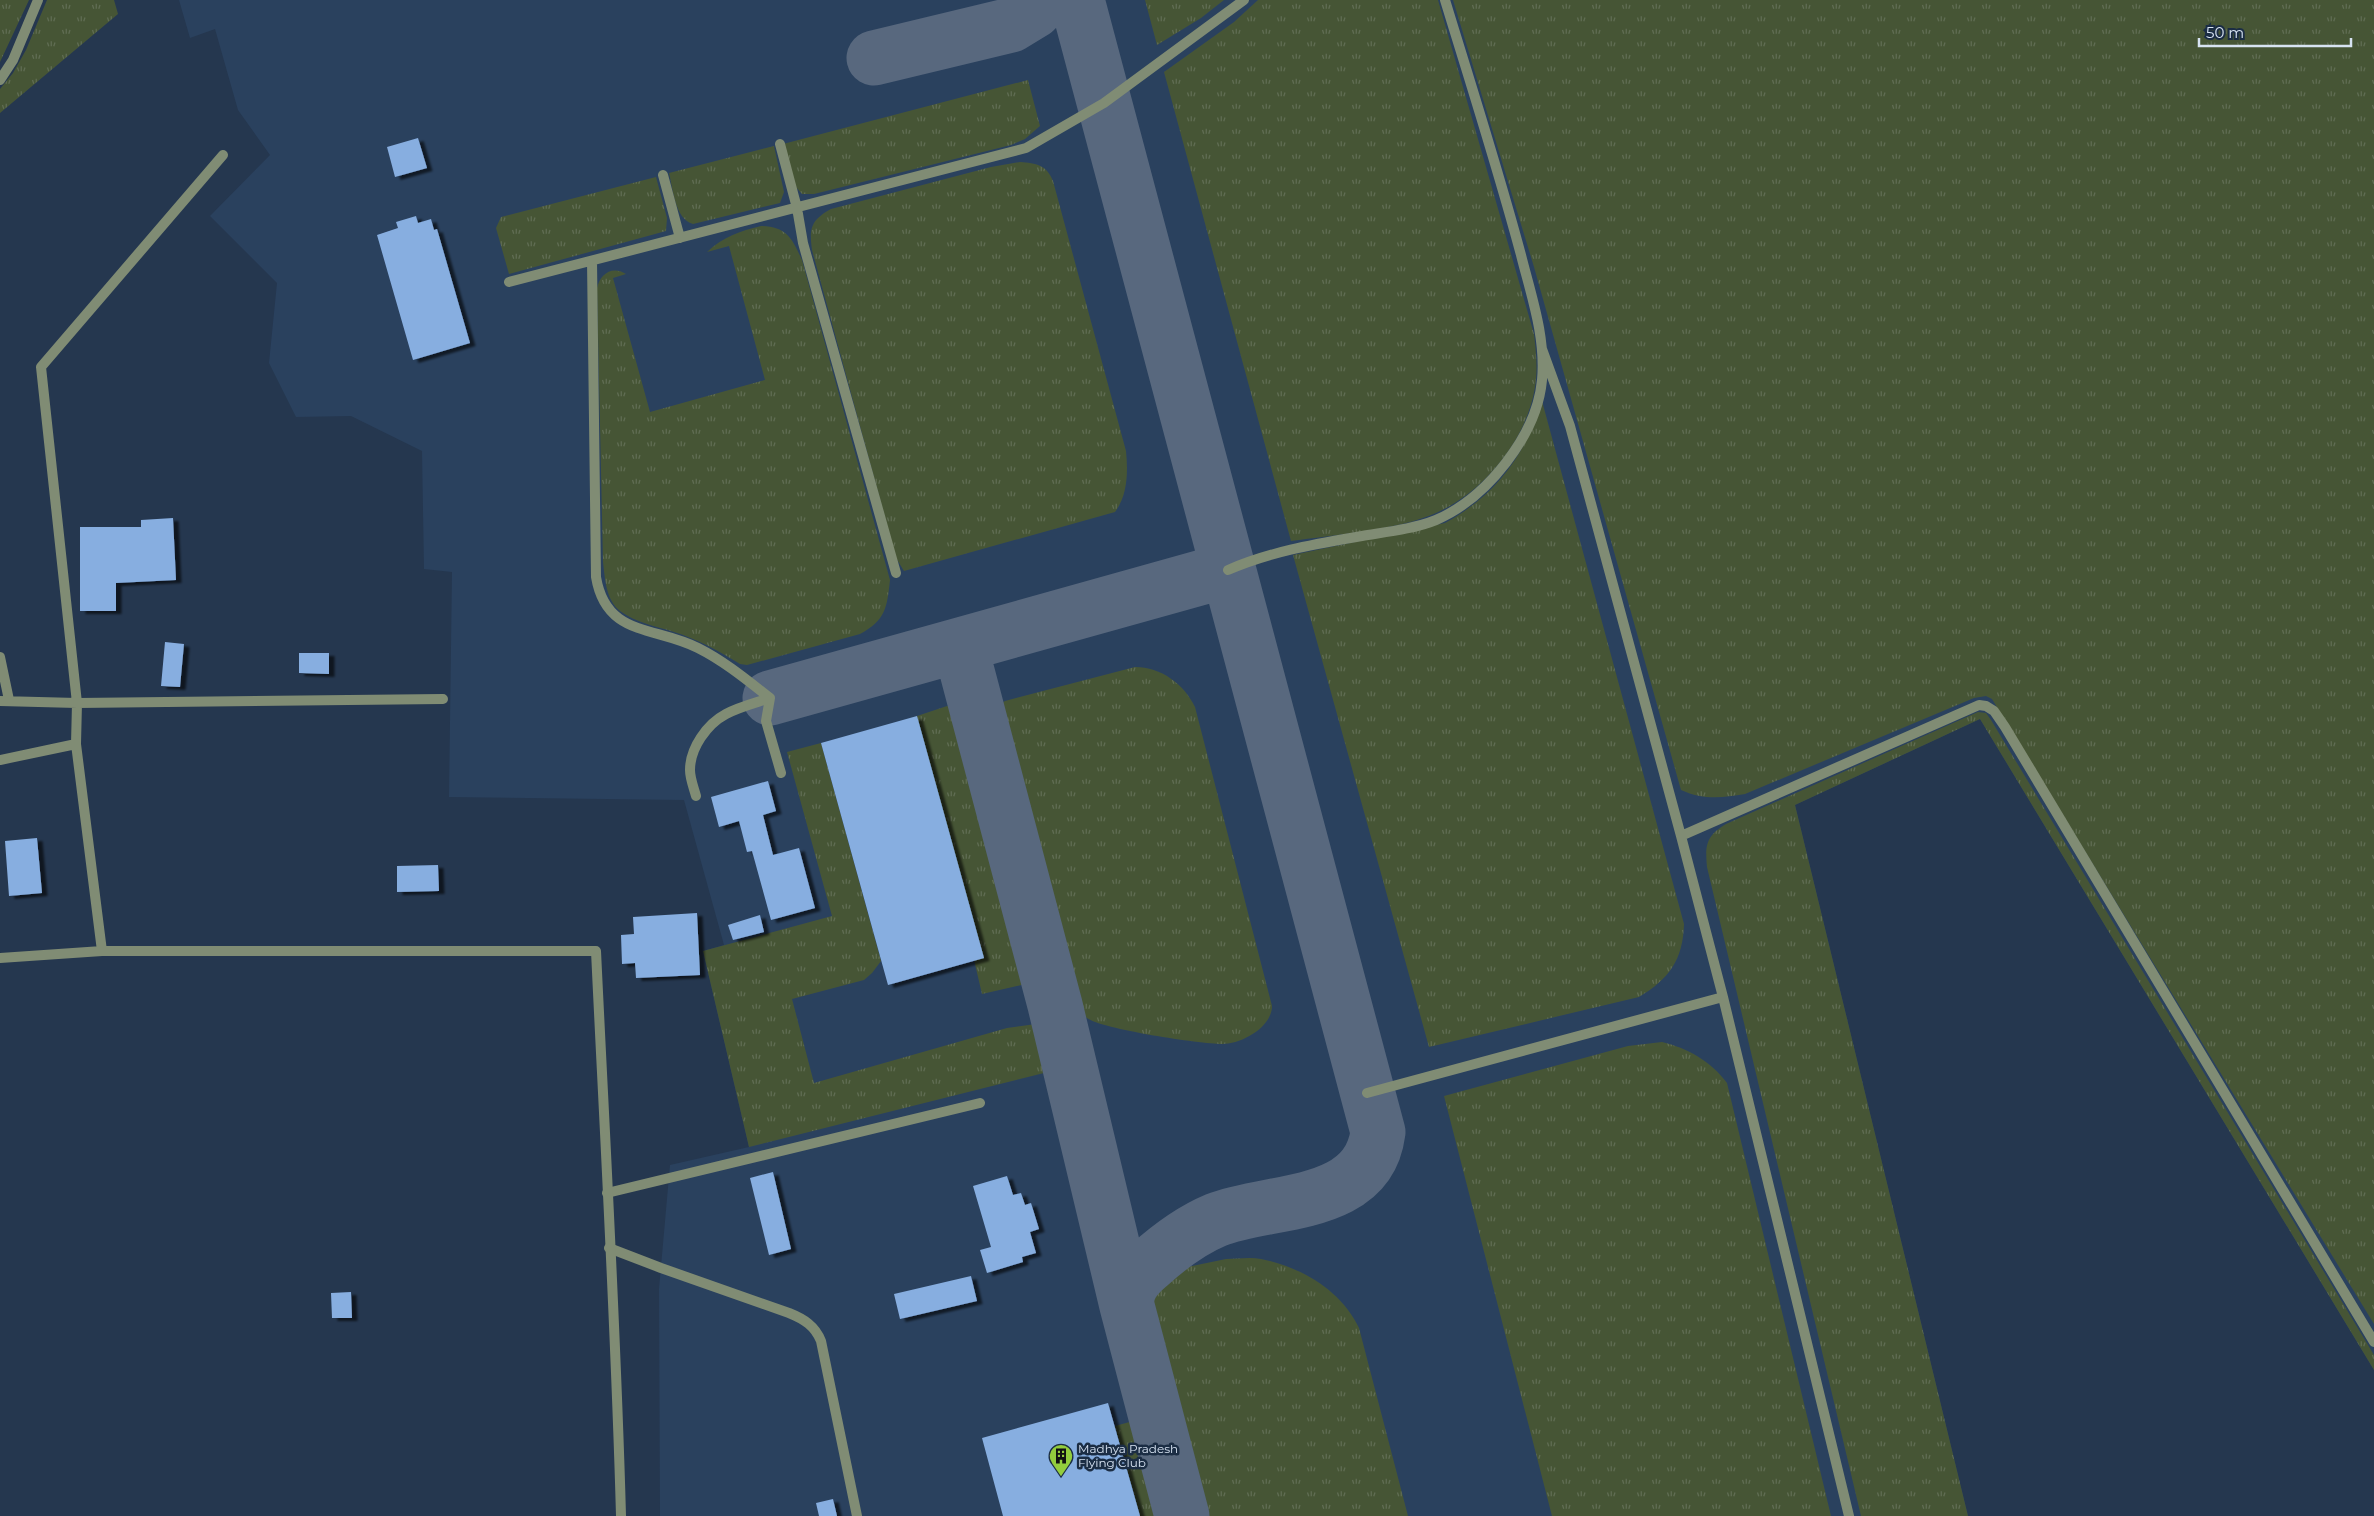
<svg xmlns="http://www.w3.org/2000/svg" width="2374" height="1516" viewBox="0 0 2374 1516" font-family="Montserrat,sans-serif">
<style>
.built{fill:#2a415e}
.grass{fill:url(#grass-tufts)}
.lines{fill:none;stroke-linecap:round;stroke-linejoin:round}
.taxiway{stroke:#58687e;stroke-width:55}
.building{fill:#87aee0;filter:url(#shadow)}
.lane{stroke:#808c74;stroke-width:10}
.street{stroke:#808c74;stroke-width:10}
.labels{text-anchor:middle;stroke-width:5;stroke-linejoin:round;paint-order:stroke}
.poi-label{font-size:12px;fill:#d7e3f2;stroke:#1b2d44;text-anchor:start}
</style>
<defs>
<pattern id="grass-tufts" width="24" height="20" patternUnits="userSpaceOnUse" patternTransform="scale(1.25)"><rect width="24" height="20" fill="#465535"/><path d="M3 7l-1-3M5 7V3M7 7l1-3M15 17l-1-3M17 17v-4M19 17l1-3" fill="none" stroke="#606d53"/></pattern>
<filter id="shadow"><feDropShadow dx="5.5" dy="3" stdDeviation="1" flood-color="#0009"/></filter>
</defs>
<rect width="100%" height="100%" fill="#25374f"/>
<path class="built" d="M179,0h2195v1370l-394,-651 -185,86 173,711h-1308l-1,-227 11,-124 79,-18 -46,-196 21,-6 -40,-145 -235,-3 3,-225 -28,-3 -2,-118 -71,-35 -55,1 -27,-54 8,-80 -67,-67 60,-61 -32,-45 -23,-81 -25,9z"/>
<path class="grass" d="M0,0h29l-29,62z
M47,0h67l4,14 -118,99v-24l13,-16 13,-23z
M1145,0h79l-23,18 -44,27z
M1258,0h180l96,334c2,17 4,35 1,53 -8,52 -51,105 -99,126 -38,17 -103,22 -145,28l-127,-469 70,-50z
M1453,0h921v1324l-382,-625 -6,-3 -12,2 -229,96c-23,4 -42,6 -64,-4l-147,-523z
M1028,80l12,46 -15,13 -14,6 -197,49h-12l-7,-8 -12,-42z
M774,146l10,46 -4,11 -87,21c-18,-5 -20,-35 -24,-51z
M1020,162c16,1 27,3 33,19l73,270c2,20 2,44 -11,61l-211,59 -8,-13 -84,-308c-3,-22 -1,-30 19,-41l160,-42z
M656,177l11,41 -1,13 -157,43 -13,-46 5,-11z
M761,226c26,1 31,12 41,34l88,320c-3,27 -4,40 -30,54l-113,31 -7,-1c-21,-13 -43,-25 -66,-32 -18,-6 -38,-9 -54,-21 -14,-11 -15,-32 -17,-49l-6,-274c3,-14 15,-23 29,-14l-13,4 37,134 115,-32 -36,-134 -22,6c16,-15 33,-21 54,-26z
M1542,401l142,523c-1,36 -15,55 -45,73l-210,50 -136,-492 152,-32c52,-29 79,-66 97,-122z
M1135,667c26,0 49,17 60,40l77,299c0,21 -30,38 -50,38 -21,0 -121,-15 -135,-26 -20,-15 -26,-36 -34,-59l-60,-245 4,-8 8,-5z
M947,706l11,6 6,11 71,259 -53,12 -65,-278z
M1978,712l8,1 5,7 383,635v15l-394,-651 -185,86 173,711h-107l-154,-649c-2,-22 -1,-31 19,-43z
M821,743l60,218 -9,12 -8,7 -72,19 22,84 193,-55 29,-4 7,16 5,32 -299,75 -46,-196 129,-35 -45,-164z
M1662,1042c25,6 49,19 65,41l104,433h-279l-108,-420 184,-50z
M1226,1259c11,0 24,-2 35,0 40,8 80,31 98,69l49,188h-214l-42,-153 -6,-27 -1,-17 12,-39 11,-9z
M1144,1418l26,98h-30l-25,-90z"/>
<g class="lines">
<path class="taxiway" d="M1077,0l301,1132c-10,78 -107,66 -162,88 -24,10 -47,27 -67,45 -13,11 -24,23 -22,41l55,210
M874,58l137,-33 23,-14 11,-11
M960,645l95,360 72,301
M770,698l458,-128"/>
</g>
<path class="building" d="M418,138l9,30 -32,9 -8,-30z
M416,216l2,7 13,-4 3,11 3,-1 33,114 -57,17 -36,-125 21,-7 -2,-6z
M173,518l3,62 -60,3v28h-36v-84h61v-7z
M165,642l19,2 -4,43 -19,-1z
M299,653h30v21l-30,-1z
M917,716l67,242 -96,27 -67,-242z
M768,781l8,30 -13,4 10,40 26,-7 16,60 -44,12 -19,-69 -5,1 -8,-31 -20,6 -8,-30z
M37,838l5,55 -33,3 -4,-55z
M438,865l1,26 -42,1v-26z
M697,913l3,62 -64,3 -1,-15 -13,1 -1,-29 13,-1 -1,-17z
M760,915l4,17 -31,8 -5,-15z
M773,1172l18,77 -22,6 -19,-77z
M1007,1176l6,19 8,-2 4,12 6,-2 8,26 -9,3 6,21 -14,4 1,5 -36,11 -7,-23 11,-3 -18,-61z
M971,1276l6,25 -77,18 -6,-25z
M351,1292l1,26h-20l-1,-25z
M1108,1403l32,113h-137l-21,-78z
M833,1499l4,17h-18l-3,-13z"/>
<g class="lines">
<path class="lane" d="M0,80l13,-20 25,-60
M780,144l17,64 6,35 93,330
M663,175l17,63
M592,261l4,316c10,60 59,49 102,71 26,13 49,32 72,50
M509,282l517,-134 78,-45 140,-103
M1542,349l28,77 111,410 42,161 126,519
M1228,570c44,-19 88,-26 134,-34 24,-4 52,-7 74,-16 51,-22 101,-85 106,-140 4,-43 -11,-85 -21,-125 -23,-86 -50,-170 -76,-255
M770,698l-4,23 15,52
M696,796c-2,-8 -6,-17 -6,-26 0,-22 17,-46 36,-56 13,-7 29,-11 44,-16
M1681,836l298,-131 7,1 8,5 11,16 369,615
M1367,1093l356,-96
M607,1193l373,-90
M609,1248l52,20 128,45c15,6 26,13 32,28l36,175"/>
<path class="street" d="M0,657l9,43
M0,701l77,2 366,-4
M0,760l76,-16
M102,951l-26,-207 1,-41 -36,-336 182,-212
M0,958l102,-7h494c9,189 20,377 25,565"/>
</g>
<defs>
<g id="building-pin" transform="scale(1.25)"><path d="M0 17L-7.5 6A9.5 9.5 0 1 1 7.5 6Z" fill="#93cd3d" stroke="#1b2d44"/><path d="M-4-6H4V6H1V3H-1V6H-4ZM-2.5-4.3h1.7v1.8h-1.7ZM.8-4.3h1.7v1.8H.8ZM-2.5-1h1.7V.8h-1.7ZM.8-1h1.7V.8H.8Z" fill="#111"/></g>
</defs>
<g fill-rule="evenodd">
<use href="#building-pin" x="1061" y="1456"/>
</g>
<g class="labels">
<g class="poi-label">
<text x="1078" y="1453">Madhya Pradesh<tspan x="1078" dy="14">Flying Club</tspan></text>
</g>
</g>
<path d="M2199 38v8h152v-8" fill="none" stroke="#d7e3f2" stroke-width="2.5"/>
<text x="2206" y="38" font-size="15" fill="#d7e3f2" stroke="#1b2d44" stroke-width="4" paint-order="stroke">50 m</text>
</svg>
